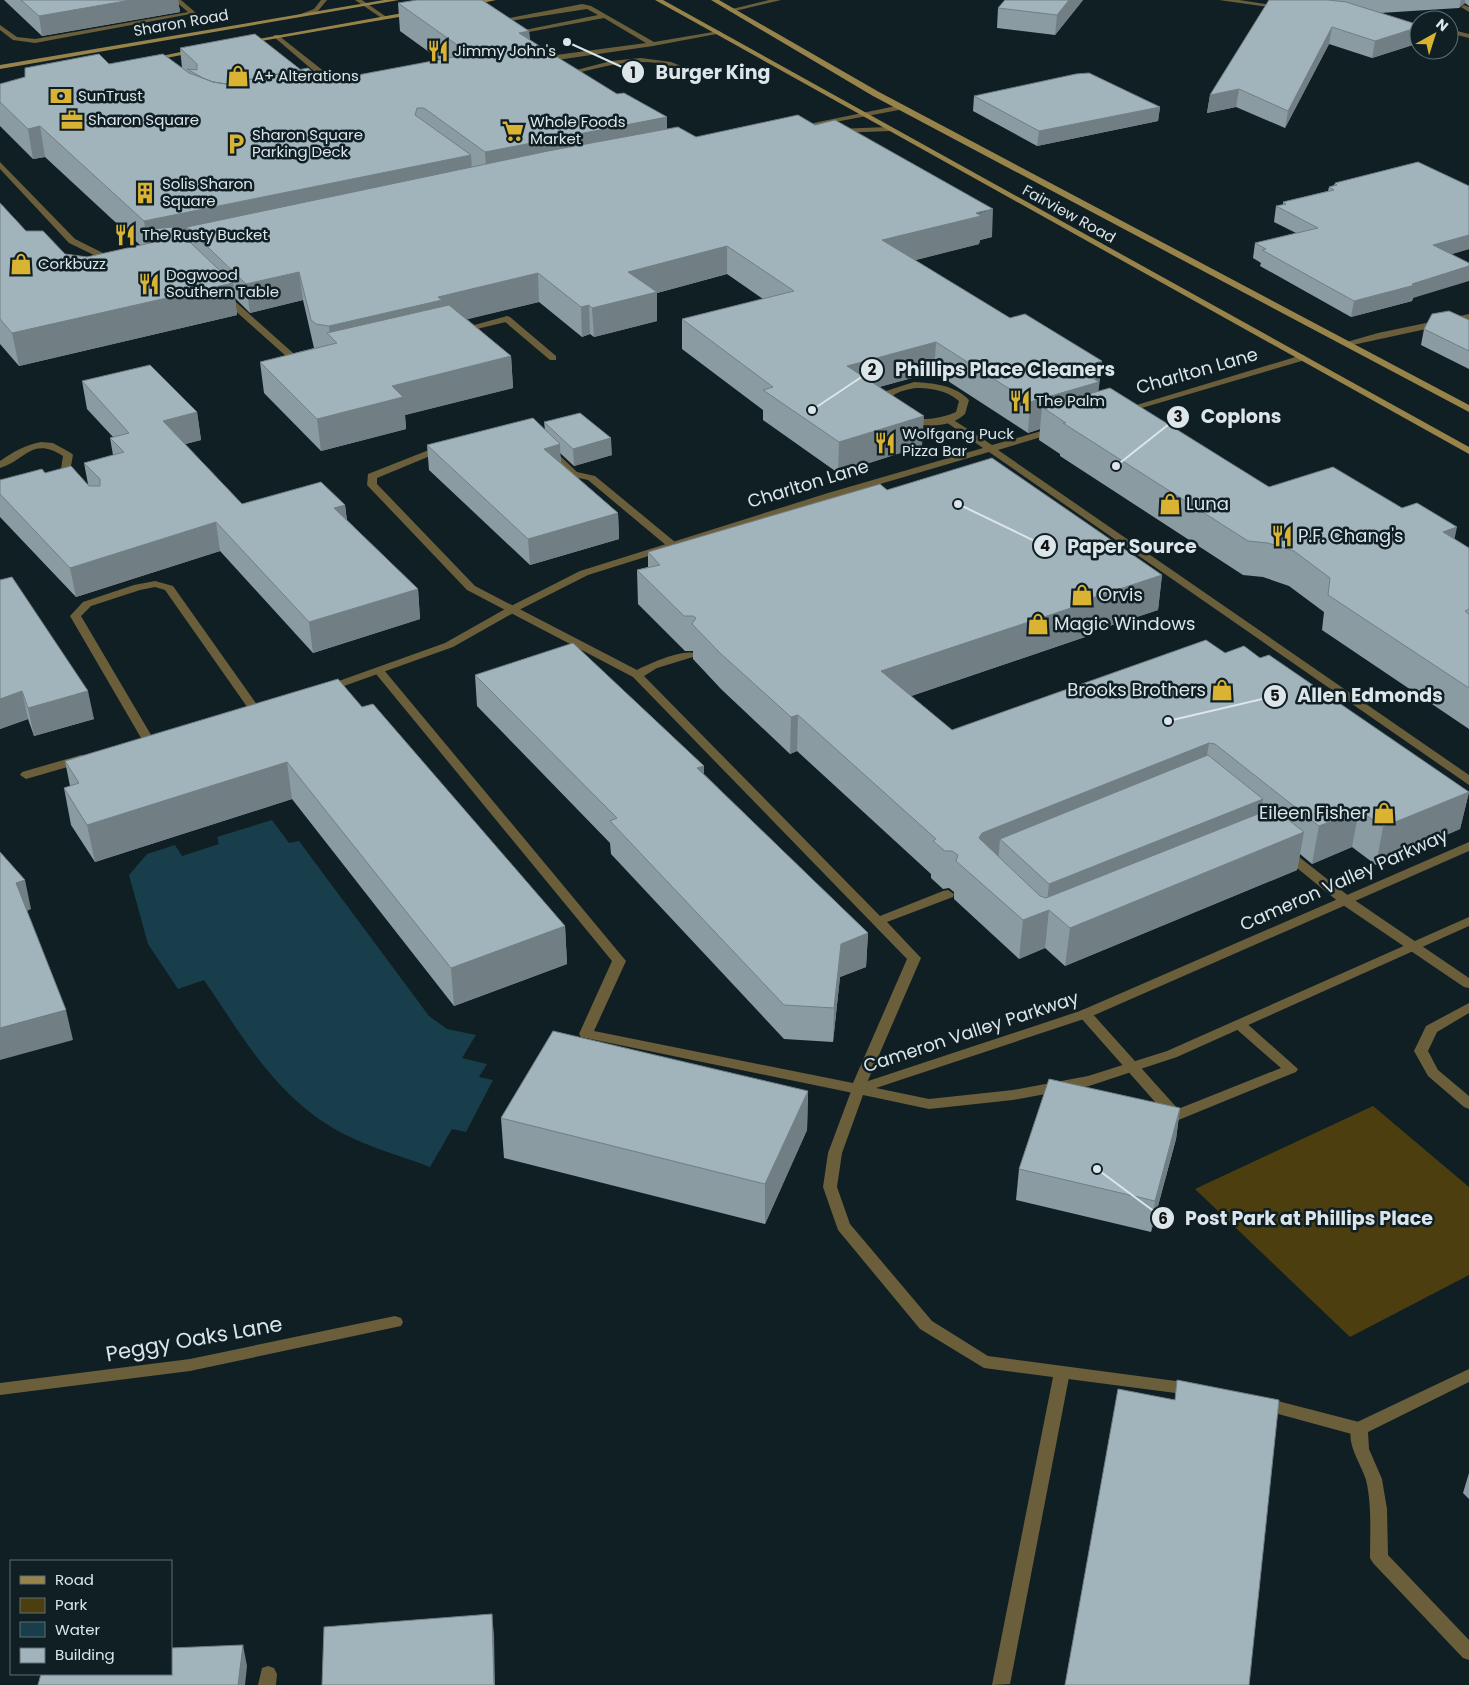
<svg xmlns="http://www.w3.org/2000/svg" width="1469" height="1685" viewBox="0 0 1469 1685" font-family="Poppins,sans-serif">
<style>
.green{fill:#4d3e10}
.water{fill:#183e4b}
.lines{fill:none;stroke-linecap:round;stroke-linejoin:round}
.lane{fill:#6b5e3b;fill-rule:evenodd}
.street{fill:#6b5e3b;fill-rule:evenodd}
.secondary{fill:#98844a;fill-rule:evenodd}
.wall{fill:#8a9ba2}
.shaded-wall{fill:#717e84}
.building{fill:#a1b4bc;stroke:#717e84}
.labels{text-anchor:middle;stroke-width:5;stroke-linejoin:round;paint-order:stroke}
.far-street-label{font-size:15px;fill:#dce6ea;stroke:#0f1f24}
.far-poi-label{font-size:15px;fill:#dce6ea;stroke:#0f1f24;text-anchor:start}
.street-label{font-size:18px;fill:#dce6ea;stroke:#0f1f24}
.poi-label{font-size:18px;fill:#dce6ea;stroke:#0f1f24;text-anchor:start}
.near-street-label{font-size:21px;fill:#dce6ea;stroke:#0f1f24}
.leader{fill:none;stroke:#dce6ea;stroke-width:2}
.callout-dot{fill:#dce6ea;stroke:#0f1f24;stroke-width:2}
.mark-label{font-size:15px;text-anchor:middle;font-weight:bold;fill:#111}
.callout-label{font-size:19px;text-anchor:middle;font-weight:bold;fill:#dce6ea;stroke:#0f1f24;stroke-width:5;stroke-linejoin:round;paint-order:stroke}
</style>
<rect width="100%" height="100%" fill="#0f1f24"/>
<path class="green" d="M1373,1106l96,81v88l-119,62 -155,-148z"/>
<path class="water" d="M272,820l17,23 10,-2 130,175 18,13 29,6 -14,23 25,6 -8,13 14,3 -27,52 -14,-3 -22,38c-28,-11 -59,-19 -86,-33 -67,-35 -99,-94 -140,-154l-26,9 -30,-45 -19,-69 18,-21 28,-9 7,11 37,-12 -2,-7z"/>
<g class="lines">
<path class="lane" d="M174,0h7l15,13 -161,30 -22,-3 -13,-10v-5l17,12 18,2 153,-27z
M769,0h12l-50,12 -3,-2z
M582,4l9,2 63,36 65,-11 3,2 -69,13 -96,14h-14l-4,-2 2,-1 105,-14 -42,-25 -91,17 -3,-2 88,-18 -11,-6 -90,14 -3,-2z
M1464,5l5,2v5l-8,-5z
M274,35h4l57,45v4h-6l-55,-47z
M641,58l30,4 20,8 -4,2c-10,-3 -19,-7 -30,-9 -31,-4 -62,6 -92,13l-4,-2 50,-13z
M888,127l4,2 -1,2 -55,2 -4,-2 4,-2z
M504,317h6l46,39v4h-6l-46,-39z
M914,382c19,1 41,3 55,18l-4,14c-21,20 -64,11 -84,-5l-2,-10 7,-8zM915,388c16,0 31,2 44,13l-3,11c-23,10 -47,10 -67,-6 0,-14 14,-15 26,-18z
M41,442l12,1 18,10 2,2 -4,22 -4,1 -5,-3 3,-19c-31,-20 -37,4 -63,12v-7c13,-9 25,-16 41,-19z
M444,444l5,3 -2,2 -70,29v6l98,102 162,84c12,-6 43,-20 56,-17l2,2 -2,2 -36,11 -13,8 236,240 63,-25 5,-1 6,4 -1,3 -66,25 34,36 -58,134 -5,2 -277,-57 -2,-3 33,-73 -236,-287 -2,-2 2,-2h8l242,291 -32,70 259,52 54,-124 -274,-282 -166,-87 -100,-105 1,-11z
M549,447l3,1 25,24 18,4 80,66v4h-8l-79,-66 -18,-4 -24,-24v-4z
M155,581l18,5 87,123 -2,2h-8l-85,-121 -10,-3 -15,3 -49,16 -10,10 73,124 -2,3h-8l-74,-127 13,-14 51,-17z
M81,755l4,1 2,3 -2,3 -59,17 -6,-4 2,-3z
M1285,848l4,1 61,48 119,81v10l-5,-1 -124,-84 -59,-48 -2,-3 2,-3z
M1469,1003v10l-32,19 -9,19 10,19 31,26v13l-5,-2 -36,-31 -14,-25 12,-25z
M1085,1009l5,2 88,98 103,-41 -47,-41 -2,-3 2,-3h10l54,48 -2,3 -120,49 -5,-1 -91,-103 -2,-3 2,-3z
M1062,1366l6,2 2,4 -60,312 -18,1 62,-313 2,-4z
M1469,1369v13l-101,50 1,17 13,30 5,30 1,46 81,85v20l-6,-2 -90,-95 -3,-5c0,-26 2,-53 -4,-78 -5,-17 -22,-38 -13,-56z"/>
<path class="street" d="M321,0h6l-9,11 -20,6v-2l16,-6z
M355,0h7l26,18 -5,1z
M1219,0h20l47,7 -3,2z
M1449,29l20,5v4l-20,-5z
M901,105l4,2 -1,2 -106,20 -4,-2z
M0,162l75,77 28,14 14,2v4l-19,-2 -29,-14 -69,-74z
M222,295h6l65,58 16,2v4l-22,-2 -65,-58z
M1469,314v6l-15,3 -106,23 -5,-3 35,-10z
M507,316l3,1v4l-50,12 -4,-3z
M1302,355l3,1v4l-177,52h-6l-2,-2z
M949,417l43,28 60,-17h6v4l-60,18 471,325v10l-480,-333 -153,45 -248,78 -73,37 -62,35 -109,39 -4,1 -6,-3 2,-2 109,-39 62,-35 73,-37 248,-78 155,-45 -37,-26 -2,-2z
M1469,842v9l-379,166 -214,71 53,11 84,-9 75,-14 79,-25 302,-134v9l-292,131 -88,29 -76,14 -84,9 -66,-14 -21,58 -5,34 13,37 82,97 56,35 203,27 6,1 2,5 -2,5 -6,1 -207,-27 -64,-39 -82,-99 -15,-43 5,-34 25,-67 227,-75z
M395,1316l6,2 2,4 -2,4 -211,45 -190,24v-12l190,-24z
M1262,1397l97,25 6,2 2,5 -2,5 -6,2 -103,-28 -2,-5 2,-5z
M268,1666l6,2 3,6 -1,11h-18l4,-17z"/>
<path class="secondary" d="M384,0h15l-399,69v-4z
M481,0h15l-27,6 -3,-2z
M655,0h8l806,447v7z
M711,0h8l160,92 590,313v7l-596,-316z
M414,11l3,2 -1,1 -172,30 -3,-2z
M195,49l3,2 -1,1 -46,9 -4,-2z"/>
</g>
<path class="wall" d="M4,0h174l2,12 -138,24z
M1005,0h78l-28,35 -58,-7 1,-20z
M1269,0h200v6l-4,-3 -6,5 -79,5 39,30 -47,15 -43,-14 -44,84 -49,-21 -29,6 3,-18z
M398,3l131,28 1,9 12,13 125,76 29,8 296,100 -12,3 -1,4 -64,16 95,58 92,43 -4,30 171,96 186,52 14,9v181l-147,-99 2,-18 -35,-26 -26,-9 -20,-2 -183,-119v-2l-21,-14 1,-11 -12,4 -94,-61 -55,15 43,59 -84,27 -75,-53v-10l-81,-61v-30l81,-20 -36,-25 -70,19v28l-63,16 -4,-3 -8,3 -43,-35 -72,17 44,37 2,32 -108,27 1,14 -85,22 -57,-58 -4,-31 54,-14 -11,-48 -53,13 -15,-15 2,17 -218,51 -19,-22v-141l26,28 39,23 22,3 53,-12 -95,-88 -12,2 -33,-33v-42l109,-20 73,4 -2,-20 121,22 41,8 98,-18 -40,-29z
M974,96l186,11 -2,14 -121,25 -64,-35z
M1335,183l134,3v63l-17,5 -39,44 -1,3 -61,16 -91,-51 1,-3 -8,-5 2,-15 41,-10 -22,-11 2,-16 7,-1v-3l45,-11 1,-4 5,-2z
M1469,320v49l-48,-24 3,-16z
M82,381l115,31 4,28 -16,4 57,60 103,1 2,15 71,69 2,30 -107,34 -93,-102 -144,46 -76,-80v-37l45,-7 43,11 -4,-21 29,-8 -3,-17 3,-1 -26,-28z
M544,422l68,33 -38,11 -14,-13 1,10 57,50 1,26 -89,26 -101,-95 -2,-25 118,-15z
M887,490l275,85 -4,35 -73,24v3l-174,59 41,34 273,-77 35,5 209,134 -9,37 -84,36 -24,-18 -40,17 -12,-10 -3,16 -232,96 -20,-18 -26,11 -65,-60v-7l-5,-4 -6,1 -12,-11v-4l-134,-123 -7,3 -69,-65 -28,-30v-8h-8l-47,-47 -1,-34 11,-3v-15z
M0,580l94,139 -60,17 -6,-17 -28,10z
M475,675l229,91v8l164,159 -2,34 -26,10 -7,65 -49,-3 -173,-185 -1,-11 -133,-137z
M362,707l203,219 2,38 -113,42 -162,-207 -197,63 -24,-37 -7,-37 6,-2 -5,-25z
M808,1091l-1,39 -42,94 -261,-66 -3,-40z
M1180,1108l-4,31 -25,93 -135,-32 3,-31z
M1469,1473v26l-6,-6z"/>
<path class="shaded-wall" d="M131,0h47l2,12 -138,24 -3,-20z
M1069,0h14l-28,35 2,-20z
M1461,0h4v3l-6,5z
M1332,27l-3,17 -44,84 3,-17z
M1419,27v16l-47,15 3,-17z
M529,31l1,18 11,-2 2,28 -13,3 -11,-45z
M1239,89l-3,18 -29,6 3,-18z
M1160,107l-2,14 -121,25 2,-15z
M667,117v31l-180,35 -2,-31z
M40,126l5,31 -12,2 -5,-30z
M471,155l2,31 -286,41 2,18 -25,-5 -12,-11 4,23 -7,1 -5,-32z
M993,209l-1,28 -12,3 -1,4 -98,25 1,-29z
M1469,235v14l-38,11 2,-15z
M727,246v28l-70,19v28l-63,16 -2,-29 36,-36z
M1469,266v15l-56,17 -1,3 -61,16 3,-16z
M299,272l4,28 -53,13 -4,-29z
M538,273l1,29 -95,23 -107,18 -7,-7 -1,-10 109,-29z
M233,283l4,32 -218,51 -7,-33z
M589,305l1,29 -8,3 -1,-30z
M936,342l-2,30 -88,24 1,-30z
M511,356l2,32 -108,27 1,14 -85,22 -4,-32 75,-33z
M1102,361l-6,52 -54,-6 -2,22 -12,4 2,-31 46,-34z
M197,412l4,28 -34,9 -4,-28z
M924,416l-2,30 -84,27 1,-31z
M611,438l1,17 -38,11 -1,-17z
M560,444l1,26 -17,-21z
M345,505l3,28 -14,-25z
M618,513l1,26 -89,26 -2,-26z
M216,522l4,29 -144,46 -6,-29z
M1457,527l-7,34 -7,-29z
M1162,575l-4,35 -73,24v3l-206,70 2,-36z
M418,589l2,30 -107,34 -4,-31z
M22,691l6,28 -28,10v-30z
M88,691l6,28 -60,17 -6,-28z
M798,715l-1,36 -7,3 1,-37z
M1209,743l-6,36 -203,60 -2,24 -19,-25 3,-5z
M287,762l5,37 -197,63 -8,-37z
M704,766v32l-7,-30z
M1469,792l-9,37 -84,36 7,-38z
M1263,799l-7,37 -207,74 -4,38 -26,11 4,-39 23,-9 3,-27z
M1359,810l-7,37 -40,17 7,-38z
M1304,832l-7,38 -232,96 5,-38z
M25,880l6,29 -8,4 -7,-30z
M565,926l2,38 -113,42 -3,-38z
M868,933l-2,34 -26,10 -7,65 1,-34 7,-64z
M66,1010l7,30 -73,20v-32z
M808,1091l-1,39 -42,94v-40z
M1180,1108l-4,31 -25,93 4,-31z
M492,1614l2,21 1,50h-1z
M243,1645l4,21 -2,19h-7z"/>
<path class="building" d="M21,0h110l-92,16z
M417,0h65l47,31 -10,2 22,14 -13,2v4l5,2 16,-3 68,42 7,-1 43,24 -182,35 -61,-44h-7l-2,7 56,40 -327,66 -104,-95 -12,3 -28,-27v-18l25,-7v-9l74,-14 10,10 54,-10 26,19 24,9 13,2 82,-16 6,5 16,-3 12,8 128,-24 -72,-51z
M1005,0h64l-12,15 -59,-7z
M1269,0h59l18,2 73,23v2l-44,14 -43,-14 -44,84 -49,-22 -29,6z
M255,34l46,36 -75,14 -13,-2 -10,-4 -16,-9 10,1v-6l-17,-16z
M1089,73l71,34 -121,24 -65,-35 102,-22z
M798,115l17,10 20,-5 158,89 -17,4 5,3 -99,24 128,78 15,-4 77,47 -26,7 23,14 -69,20 -94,-60 -89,24 77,50 -85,26 -76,-52 10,-3 -91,-68 112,-28 -67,-45 -99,26 29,20 -65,16 -3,-3 -8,2 -43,-34 -100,24 4,3 -113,26 -13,-2 -5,-4 -12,-48 -53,12 -59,-57 361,-76 130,-24 18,10z
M1418,162l51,24v49l-36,10 36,18v3l-57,18 3,1 -61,16 -92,-51 4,-1 -11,-6 63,-15 -42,-22 10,-2 -3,-2 51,-12 -5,-3 8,-2 -2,-2z
M0,203l26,28h17l22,23 22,3 77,-17 -12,-11 22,-2 59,56 -221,50 -12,-14z
M449,305l62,51 -119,30 11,11 -86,22 -57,-57 77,-19 -10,-10z
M1449,311l20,9v31l-45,-22 8,-15z
M150,365l47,47 -34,9 79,83 79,-22 24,23 -11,3 84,81 -109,33 -93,-100 -146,46 -70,-74v-14l42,-11 3,4 26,-7 18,20h11v-7l-16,-16 40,-11 -14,-14 19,-5 -47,-52z
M1110,388l159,99 64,-20 69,41 15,-5 40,24 -14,5 26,16v61l-4,2 4,3v74l-141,-93 2,-17 -36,-27 -26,-8 -20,-2 -185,-118h3l-24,-16z
M580,413l31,25 -38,11 -29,-27z
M533,418l27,26 -16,5 74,64 -90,26 -101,-94z
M992,458l170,117 -76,25 3,2 -208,69 71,59 254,-90 19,13 19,-7 16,12 9,-3 200,137 -86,35 -24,-17 -40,16 -104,-82 -6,-1 -227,90 -3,5 61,58 6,2 227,-90 31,24 -234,96 -21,-18 -26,10 -67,-59 2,-6 -6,-4h-7l-12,-10 3,-2 -138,-124 -7,2 -71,-64 -28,-29 4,-6 -3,-2h-9l-47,-46 23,-5 -12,-13 232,-68 7,6z
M12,577l76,114 -60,17 -6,-17 -22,8v-119z
M573,643l131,123 -7,2 171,165 -27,11 -7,64 -50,-3 -174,-184 7,-3 -142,-143z
M338,679l24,28 11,-3 192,222 -114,42 -164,-206 -200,63 -23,-37 15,-5 -14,-22z
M1208,755l55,44 -214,85 -49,-45z
M0,852l25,28 -9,3 50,127 -66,18z
M553,1031l255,60 -43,93 -264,-66z
M1049,1079l131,29 -25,93 -136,-32z
M1177,1380l102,20 -30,285h-184l53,-296 57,11z
M492,1614l2,71h-172l2,-58z
M243,1645l-5,40h-200l3,-11h130v-26z"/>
<defs>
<g id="restaurant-bare" transform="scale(1.725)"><path d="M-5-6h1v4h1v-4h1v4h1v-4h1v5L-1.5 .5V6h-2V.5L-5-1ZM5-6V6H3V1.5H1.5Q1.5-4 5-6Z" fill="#dab333" stroke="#0f1f24" stroke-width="2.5" paint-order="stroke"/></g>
<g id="shop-bare" transform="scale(1.725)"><path d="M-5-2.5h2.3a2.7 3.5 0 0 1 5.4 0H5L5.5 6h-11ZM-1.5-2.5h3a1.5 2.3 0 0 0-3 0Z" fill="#dab333" stroke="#0f1f24" stroke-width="2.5" paint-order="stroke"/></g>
<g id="bank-bare" transform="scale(1.725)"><path d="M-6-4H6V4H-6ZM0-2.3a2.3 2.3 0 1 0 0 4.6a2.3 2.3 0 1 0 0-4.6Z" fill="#dab333" stroke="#0f1f24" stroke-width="2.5" paint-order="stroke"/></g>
<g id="office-bare" transform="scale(1.725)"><path d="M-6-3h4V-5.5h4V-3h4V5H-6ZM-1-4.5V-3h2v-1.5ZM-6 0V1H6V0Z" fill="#dab333" stroke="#0f1f24" stroke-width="2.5" paint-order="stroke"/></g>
<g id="supermarket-bare" transform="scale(1.725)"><path d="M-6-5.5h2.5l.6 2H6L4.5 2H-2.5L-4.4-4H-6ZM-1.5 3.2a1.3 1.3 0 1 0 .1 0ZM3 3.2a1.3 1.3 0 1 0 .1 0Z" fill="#dab333" stroke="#0f1f24" stroke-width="2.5" paint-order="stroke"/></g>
<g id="parking-bare" transform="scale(1.725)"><path d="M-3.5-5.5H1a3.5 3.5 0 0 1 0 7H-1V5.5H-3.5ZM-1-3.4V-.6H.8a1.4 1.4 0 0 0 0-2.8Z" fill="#dab333" stroke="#0f1f24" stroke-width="2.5" paint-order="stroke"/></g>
<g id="building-bare" transform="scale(1.725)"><path d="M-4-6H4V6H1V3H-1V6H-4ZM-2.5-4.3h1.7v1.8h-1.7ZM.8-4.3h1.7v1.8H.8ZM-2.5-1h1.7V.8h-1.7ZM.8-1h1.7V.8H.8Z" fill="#dab333" stroke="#0f1f24" stroke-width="2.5" paint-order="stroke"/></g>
</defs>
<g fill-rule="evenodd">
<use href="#restaurant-bare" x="438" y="51"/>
<use href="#shop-bare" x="238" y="76"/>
<use href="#bank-bare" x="61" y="96"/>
<use href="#office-bare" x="72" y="120"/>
<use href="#supermarket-bare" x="513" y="131"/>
<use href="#parking-bare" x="236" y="144"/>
<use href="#building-bare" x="145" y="193"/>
<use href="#restaurant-bare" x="125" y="235"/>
<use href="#shop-bare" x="21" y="264"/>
<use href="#restaurant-bare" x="149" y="284"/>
<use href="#restaurant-bare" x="1020" y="401"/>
<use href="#restaurant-bare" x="885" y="443"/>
<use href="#shop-bare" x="1170" y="504"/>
<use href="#restaurant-bare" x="1282" y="536"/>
<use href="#shop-bare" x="1082" y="595"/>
<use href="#shop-bare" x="1038" y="624"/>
<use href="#shop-bare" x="1222" y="690"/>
<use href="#shop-bare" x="1384" y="813"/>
</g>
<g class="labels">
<g class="far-street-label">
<text transform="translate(181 23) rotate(-10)" y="5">Sharon Road</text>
<text transform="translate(1069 214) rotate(29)" y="5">Fairview Road</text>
</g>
<g class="far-poi-label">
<text x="454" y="56">Jimmy John's</text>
<text x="254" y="81">A+ Alterations</text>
<text x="78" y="101">SunTrust</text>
<text x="88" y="125">Sharon Square</text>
<text x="530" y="127">Whole Foods<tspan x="530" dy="17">Market</tspan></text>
<text x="252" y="140">Sharon Square<tspan x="252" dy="17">Parking Deck</tspan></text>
<text x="162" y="189">Solis Sharon<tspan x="162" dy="17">Square</tspan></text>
<text x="142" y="240">The Rusty Bucket</text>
<text x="38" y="269">Corkbuzz</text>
<text x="166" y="280">Dogwood<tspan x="166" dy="17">Southern Table</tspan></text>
<text x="1036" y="406">The Palm</text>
<text x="902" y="439">Wolfgang Puck<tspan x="902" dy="17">Pizza Bar</tspan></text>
</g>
<g class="street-label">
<text transform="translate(1197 371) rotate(-16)" y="6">Charlton Lane</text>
<text transform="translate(808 484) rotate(-17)" y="6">Charlton Lane</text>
<text transform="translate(1344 880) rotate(-24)" y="6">Cameron Valley Parkway</text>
<text transform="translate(971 1032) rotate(-18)" y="6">Cameron Valley Parkway</text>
</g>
<g class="poi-label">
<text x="1186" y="510">Luna</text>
<text x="1298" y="542">P.F. Chang's</text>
<text x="1098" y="601">Orvis</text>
<text x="1054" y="630">Magic Windows</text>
<text x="1206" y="696" text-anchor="end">Brooks Brothers</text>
<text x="1368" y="819" text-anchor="end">Eileen Fisher</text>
</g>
<g class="near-street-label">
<text transform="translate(194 1339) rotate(-10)" y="7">Peggy Oaks Lane</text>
</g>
</g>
<path class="leader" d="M567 42L633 72M812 410L872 370M1116 466L1178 417M958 504L1045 546M1168 721L1275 696M1097 1169L1163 1218"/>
<g class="callout-dot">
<circle cx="567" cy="42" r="5"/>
<circle cx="812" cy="410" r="5"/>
<circle cx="1116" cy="466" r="5"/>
<circle cx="958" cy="504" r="5"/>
<circle cx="1168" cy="721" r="5"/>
<circle cx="1097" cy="1169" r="5"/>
<circle cx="633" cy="72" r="12"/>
<circle cx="872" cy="370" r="12"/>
<circle cx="1178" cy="417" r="12"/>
<circle cx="1045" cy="546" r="12"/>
<circle cx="1275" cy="696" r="12"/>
<circle cx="1163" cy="1218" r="12"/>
</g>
<g class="mark-label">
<text x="633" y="78">1</text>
<text x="872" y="375">2</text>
<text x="1178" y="422">3</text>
<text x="1045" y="551">4</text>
<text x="1275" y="701">5</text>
<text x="1163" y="1224">6</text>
</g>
<g class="callout-label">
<text x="713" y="79">Burger King</text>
<text x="1005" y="376">Phillips Place Cleaners</text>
<text x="1241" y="423">Coplons</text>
<text x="1132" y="553">Paper Source</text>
<text x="1370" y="702">Allen Edmonds</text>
<text x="1309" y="1225">Post Park at Phillips Place</text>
</g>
<rect x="10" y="1560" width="162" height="115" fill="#0f1f24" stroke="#616f73"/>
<rect x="20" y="1576" width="25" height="8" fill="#98844a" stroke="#616f73"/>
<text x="55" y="1585" font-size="15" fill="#dce6ea">Road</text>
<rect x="20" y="1598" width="25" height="15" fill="#4d3e10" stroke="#616f73"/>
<text x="55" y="1610" font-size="15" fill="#dce6ea">Park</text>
<rect x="20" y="1622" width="25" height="15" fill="#183e4b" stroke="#616f73"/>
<text x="55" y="1635" font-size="15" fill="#dce6ea">Water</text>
<rect x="20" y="1648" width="25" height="15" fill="#a1b4bc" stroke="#616f73"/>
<text x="55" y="1660" font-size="15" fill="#dce6ea">Building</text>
<g transform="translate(1434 35) rotate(39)"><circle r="24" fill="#0f1f24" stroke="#616f73"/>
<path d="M0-4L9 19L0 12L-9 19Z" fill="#dab333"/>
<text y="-8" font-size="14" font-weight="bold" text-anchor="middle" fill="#dce6ea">N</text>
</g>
</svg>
